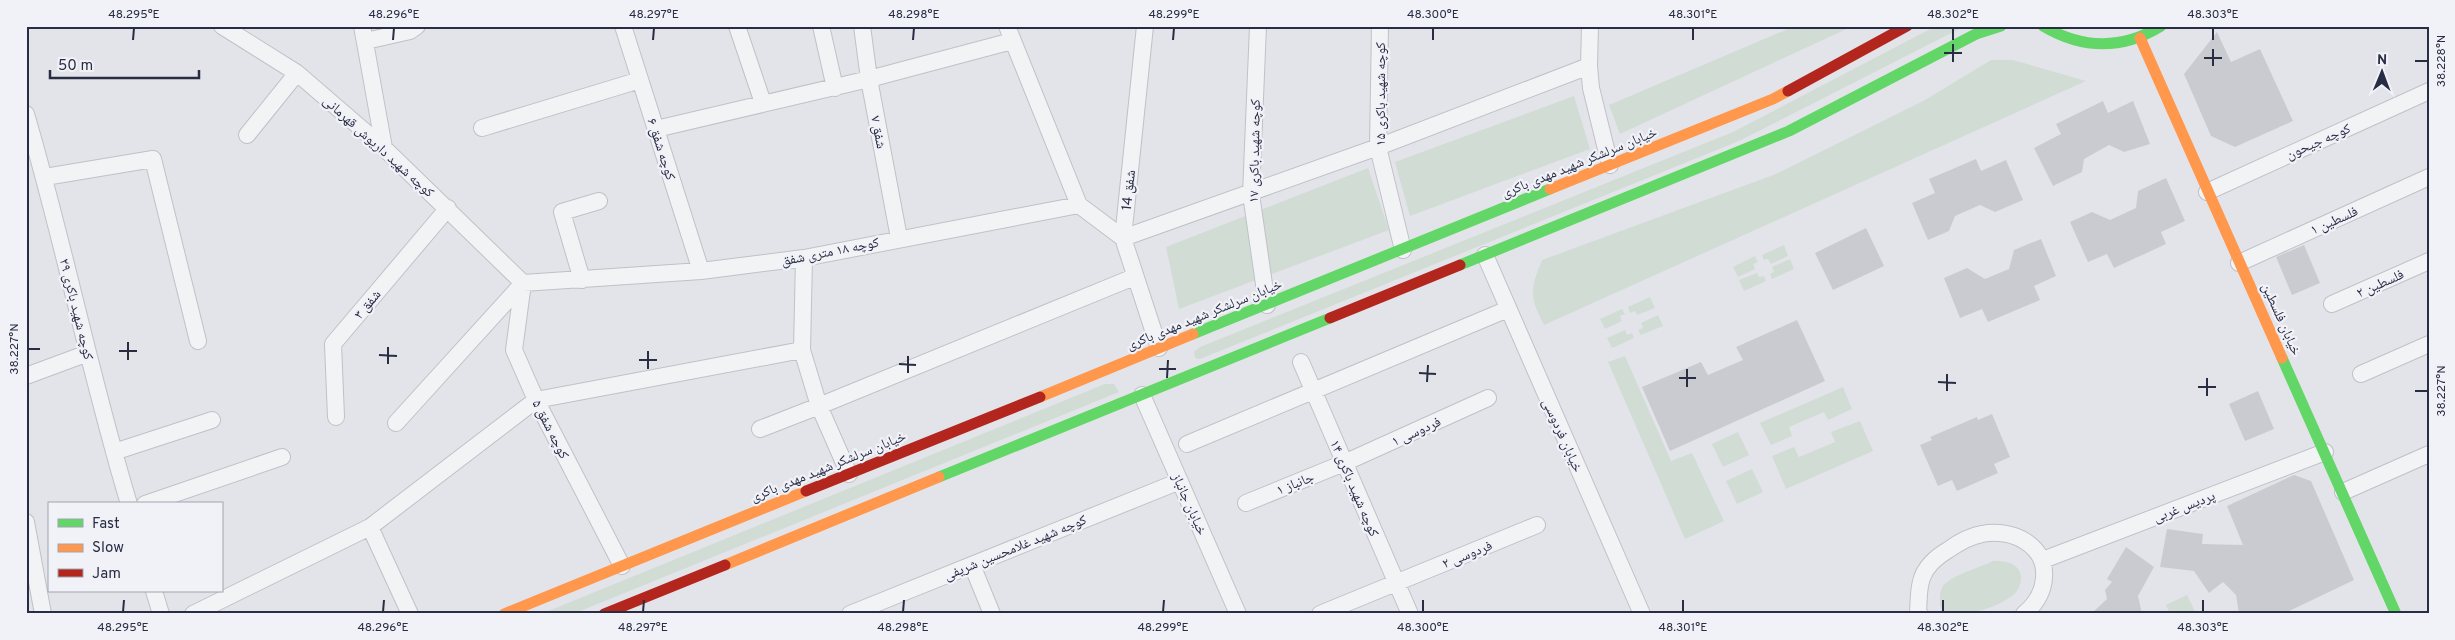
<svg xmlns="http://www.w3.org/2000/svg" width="2455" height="640" viewBox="0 0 2455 640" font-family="Overpass,'Noto Naskh Arabic',sans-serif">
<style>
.green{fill:#d1dcd4}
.building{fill:#cacbd1}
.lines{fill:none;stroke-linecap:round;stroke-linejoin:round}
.street-casing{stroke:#c0c1c7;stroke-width:18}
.street{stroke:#f2f3f5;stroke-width:16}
.fast{stroke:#63d668;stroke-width:11}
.slow{stroke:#ff974d;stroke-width:11}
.jam{stroke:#b3261e;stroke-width:11}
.ticks{fill:none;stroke:#282d43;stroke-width:2}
.labels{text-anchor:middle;stroke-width:4.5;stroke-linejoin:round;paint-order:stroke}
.street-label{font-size:14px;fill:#282d43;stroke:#f1f2f8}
.neatline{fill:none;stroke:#282d43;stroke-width:2}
.ticks-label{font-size:12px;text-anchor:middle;fill:#282d43}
</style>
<rect width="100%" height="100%" fill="#e3e4e9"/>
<path class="green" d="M1795,26h58l-233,108 -11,-29z
M1936,26h29l-226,115 -539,218 -5,-1 -1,-6 6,-5 533,-215z
M1991,60h22l73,21 -542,244c-15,-29 -14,-35 -2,-65l234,-86 149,-74z
M1574,96l16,53 -180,67 -15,-54z
M1368,168l21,62 -210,79 -13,-62z
M1784,245l4,11 -17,8 -3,-5 -4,1 -2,-5z
M1755,256l3,6 -5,2 2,5 -17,8 -5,-10z
M1790,259l4,10 -22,10 -2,-5 4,-2 -2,-5z
M1757,273l2,4 5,-1 2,5 -22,10 -5,-11z
M1650,297l5,11 -18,7 -2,-4 -5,2 -2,-6z
M1622,309l3,5 -5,2 2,5 -17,8 -5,-10z
M1658,315l5,11 -22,9 -3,-5 5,-2 -2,-5z
M1625,330l2,5 5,-2 2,5 -22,10 -5,-10z
M1625,356l46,105 21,-8 32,68 -39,18 -77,-177z
M1105,384h9l5,8 -546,222h-32z
M1843,387l9,22 -24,11 -4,-8 -35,15 3,9 -21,9 -11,-22z
M1860,421l13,30 -87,38 -14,-33 22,-9 5,10 36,-15 -4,-10z
M1738,432l11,23 -26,12 -11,-23z
M1752,469l11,23 -26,12 -11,-23z
M1993,561c6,0 13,0 19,3 13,6 11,24 0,32 -19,13 -43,20 -66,17l-6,-7c0,-7 -1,-14 3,-20 7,-10 38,-19 50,-25z
M2187,595l9,19h-26l-4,-9z"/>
<path class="building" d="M2217,32l14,30 29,-13 33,72 -58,26 -24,-11 -27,-62z
M2103,101l5,12 25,-12 17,43 -26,8 -15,-7 -25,14 -2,13 -29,14 -19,-38 27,-14 -5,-10z
M1976,159l5,12 25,-11 17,40 -28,12 -15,-7 -25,11 -6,15 -21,9 -16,-37 23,-10 -6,-14z
M2166,178l19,43 -24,11 5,12 -52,24 -7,-14 -19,8 -18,-40 22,-10 18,8 26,-12 2,-17z
M1866,228l18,38 -51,24 -18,-37z
M2041,239l15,37 -22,10 6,14 -52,22 -6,-13 -22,9 -16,-40 23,-10 18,11 24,-10 5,-19z
M2304,245l16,38 -28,12 -16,-38z
M1797,320l28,61 -155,70 -28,-64 59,-25 7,13 35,-15 -7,-13z
M2258,391l16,38 -29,12 -16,-37z
M1992,414l18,43 -16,7 4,9 -41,18 -5,-11 -14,6 -18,-41 12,-5 -2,-3 47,-20 1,3z
M2294,475l17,6 43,99 -71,34h-44l-3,-19 -13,-13 -14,11 -15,-22 -34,-4 7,-38 36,5 -1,10 41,1 -16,-39z
M2126,547l28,20 -16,29 4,18h-51l16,-15 -2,-9 7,-8 -5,-3z"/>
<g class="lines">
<g class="street-casing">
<path id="street" d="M222,26l75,47 87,75 139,135
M362,26l22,122
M623,26l78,245
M737,26l26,77
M821,26l14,62
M862,26l7,53 30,159
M1007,26l72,179
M1145,26l-22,212 36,110
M1258,26l-7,168 16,111
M1380,26l-2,121 25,103
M1590,26l-1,40 2,22 19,77
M366,41l44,-10 7,-5
M26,114c38,129 64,261 103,390
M482,128l158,-48
M656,129l213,-50 143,-38
M247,135l50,-62
M45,177l108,-18 45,182
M2207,192l222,-101
M1485,255l157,359
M804,258l-2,92 17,56 30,68
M2239,263l190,-86
M582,280l-20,-68 37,-11
M523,283l178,-12 103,-13 275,-53 44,33 255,-91 211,-81
M523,283l-9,67 22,50 86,166
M2332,304l97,-43
M1301,362l109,252
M2361,374l68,-30
M26,376l62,-23
M1142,395l96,219
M336,417l-3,-73 115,-136
M396,423l127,-140
M760,429l59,-23 315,-129
M1187,444l321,-135
M114,452l98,-32
M2343,492l86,-38
M1246,503l98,-40 144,-65
M145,504l137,-47
M26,522l17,92
M370,527l40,87
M2043,560l282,-108
M972,565l20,49
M154,591l7,23
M193,614l177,-87 166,-127 266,-50
M850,614l330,-133
M1320,614l217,-89
M1920,614l-2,-2c1,-12 0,-23 4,-34 4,-12 16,-22 26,-28 10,-7 22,-14 34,-16 30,-6 65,11 62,44 -1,15 -8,26 -20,36"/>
</g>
<use href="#street" class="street"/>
<path class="fast" d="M2043,26c39,23 79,24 118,0
M1460,265l329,-134 187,-97 25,-8
M1193,334l357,-145
M2282,358l114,256
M939,477l391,-159"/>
<path class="slow" d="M2140,38l142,320
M1550,189l223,-90 15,-8
M1040,397l153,-63
M725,565l214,-88
M504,614l302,-123"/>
<path class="jam" d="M1788,91l119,-65
M1330,318l130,-53
M806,491l234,-94
M604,614l121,-49"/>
</g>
<path class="ticks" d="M133,40l1,-12M393,40l1,-12M653,40l1,-12M913,40l1,-12M1173,40l1,-12M1433,40v-12M1693,40v-12M1953,40v-12M2213,40v-12M1944,53h18M2204,58h18M2415,61h13M1953,62v-18M2213,66v-17M28,349h12M119,351h18M379,355l18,1M128,360v-18M639,360h18M388,364v-17M899,364l17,1M648,369v-18M1159,369h17M908,373v-17M1419,373l17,1M1167,378l1,-18M1679,378h17M1427,382l1,-17M1938,382l18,1M1687,387v-18M2198,387h18M1947,391v-17M2415,391h13M2207,396v-18M123,612l1,-12M383,612l1,-12M643,612l1,-12M903,612l1,-12M1163,612l1,-12M1423,612v-12M1683,612v-12M1943,612v-12M2203,612v-12"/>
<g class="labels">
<g class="street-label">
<text transform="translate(1380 94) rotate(-90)" y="5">کوچه شهید باکری ۱۵</text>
<text transform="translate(879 132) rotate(79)" y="5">شفق ۷</text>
<text transform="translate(2318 141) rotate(-24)" y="5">کوچه جیحون</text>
<text transform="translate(379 146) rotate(42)" y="5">کوچه شهید داریوش قهرمانی</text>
<text transform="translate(662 149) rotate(72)" y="5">کوچه شفق ۶</text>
<text transform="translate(1254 151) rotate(-89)" y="5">کوچه شهید باکری ۱۷</text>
<text transform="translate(1579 162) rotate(-22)" y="5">خیابان سرلشکر شهید مهدی باکری</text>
<text transform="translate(1128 190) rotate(-84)" y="5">شفق 14</text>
<text transform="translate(2334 220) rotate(-24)" y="5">فلسطین ۱</text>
<text transform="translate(830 251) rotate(-11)" y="5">کوچه ۱۸ متری شفق</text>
<text transform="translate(2380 283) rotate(-24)" y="5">فلسطین ۲</text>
<text transform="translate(367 304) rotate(-50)" y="5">شفق ۳</text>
<text transform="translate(77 309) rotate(76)" y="5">کوچه شهید باکری ۲۹</text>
<text transform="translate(1204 314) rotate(-22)" y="5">خیابان سرلشکر شهید مهدی باکری</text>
<text transform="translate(2282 319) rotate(66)" y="5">خیابان فلسطین</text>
<text transform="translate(551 429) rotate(63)" y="5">کوچه شفق ۵</text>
<text transform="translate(1416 431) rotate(-24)" y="5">فردوسی ۱</text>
<text transform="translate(1563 435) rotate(66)" y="5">خیابان فردوسی</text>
<text transform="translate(828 466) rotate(-22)" y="5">خیابان سرلشکر شهید مهدی باکری</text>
<text transform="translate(1295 483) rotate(-22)" y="5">جانباز ۱</text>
<text transform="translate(1355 488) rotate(67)" y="5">کوچه شهید باکری ۱۴</text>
<text transform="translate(1190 504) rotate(66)" y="5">خیابان جانباز</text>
<text transform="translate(2184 506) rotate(-21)" y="5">پردیس غربی</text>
<text transform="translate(1015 547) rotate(-22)" y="5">کوچه شهید غلامحسین شریفی</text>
<text transform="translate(1467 554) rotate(-22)" y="5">فردوسی ۲</text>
</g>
</g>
<rect width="2455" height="640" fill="none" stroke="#f1f2f8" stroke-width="55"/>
<rect x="48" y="502" width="175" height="90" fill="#f1f2f8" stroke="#a1a3b0"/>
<rect x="58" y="519" width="25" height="8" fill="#63d668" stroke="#a1a3b0"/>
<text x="92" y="528" font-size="15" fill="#282d43">Fast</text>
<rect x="58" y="544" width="25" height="8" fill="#ff974d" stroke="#a1a3b0"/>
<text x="92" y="552" font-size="15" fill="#282d43">Slow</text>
<rect x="58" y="569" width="25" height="8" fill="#b3261e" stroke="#a1a3b0"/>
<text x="92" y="578" font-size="15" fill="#282d43">Jam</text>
<g transform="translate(2382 72) rotate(1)" stroke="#f1f2f8" stroke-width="4" paint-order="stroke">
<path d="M0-4L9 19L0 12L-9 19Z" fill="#282d43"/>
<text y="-8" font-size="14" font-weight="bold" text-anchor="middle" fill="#282d43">N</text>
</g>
<path d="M50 70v8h149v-8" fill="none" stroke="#282d43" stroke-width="2.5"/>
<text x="58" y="70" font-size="15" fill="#282d43" stroke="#f1f2f8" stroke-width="4" paint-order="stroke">50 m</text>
<rect x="28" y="28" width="2400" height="584" class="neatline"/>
<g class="ticks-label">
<text x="134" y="18">48.295°E</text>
<text x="394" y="18">48.296°E</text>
<text x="654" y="18">48.297°E</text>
<text x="914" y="18">48.298°E</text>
<text x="1174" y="18">48.299°E</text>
<text x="1433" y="18">48.300°E</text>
<text x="1693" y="18">48.301°E</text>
<text x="1953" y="18">48.302°E</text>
<text x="2213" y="18">48.303°E</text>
<text transform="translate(2441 61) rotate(-90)" y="4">38.228°N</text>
<text transform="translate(14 349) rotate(-90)" y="4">38.227°N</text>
<text transform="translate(2441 391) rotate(-90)" y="4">38.227°N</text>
<text x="123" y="631">48.295°E</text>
<text x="383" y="631">48.296°E</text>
<text x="643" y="631">48.297°E</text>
<text x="903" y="631">48.298°E</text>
<text x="1163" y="631">48.299°E</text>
<text x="1423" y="631">48.300°E</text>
<text x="1683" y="631">48.301°E</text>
<text x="1943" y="631">48.302°E</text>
<text x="2203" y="631">48.303°E</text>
</g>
</svg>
